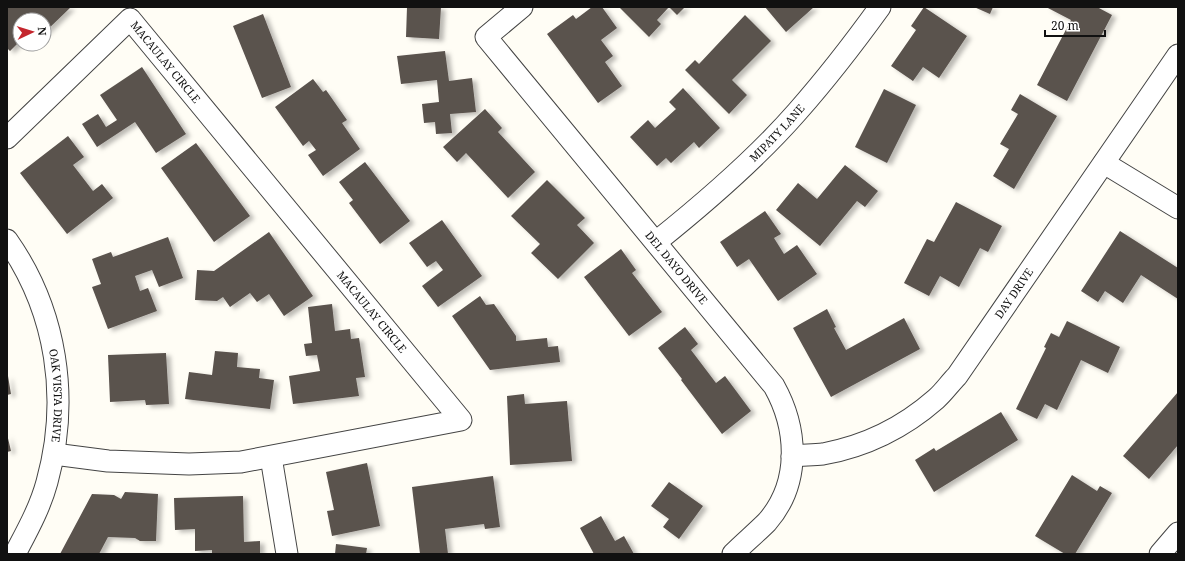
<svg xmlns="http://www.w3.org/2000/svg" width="1185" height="561" viewBox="0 0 1185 561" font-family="'Noto Serif',serif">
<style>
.building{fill:#5a524d;filter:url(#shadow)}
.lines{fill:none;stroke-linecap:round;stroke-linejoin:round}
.street-casing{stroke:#444;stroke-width:23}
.street{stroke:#fff;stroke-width:21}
.labels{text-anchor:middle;stroke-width:4;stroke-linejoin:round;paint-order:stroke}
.street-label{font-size:11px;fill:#111;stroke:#fff}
</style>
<defs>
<filter id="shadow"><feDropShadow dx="4.5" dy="2.5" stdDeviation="2" flood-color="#0004"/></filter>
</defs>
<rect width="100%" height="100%" fill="#fffdf5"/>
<path class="building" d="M7,7h64l-27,26v-13h-24v21l-10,10 -3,-3z
M407,7h34l-2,32 -33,-2z
M592,7h10l15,21 -16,12 12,16 -8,6 17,24 -24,17 -51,-69 26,-19 3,4z
M619,7h66l-8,8 -8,-8 -12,13 4,4 -12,13z
M765,7h49l-28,25z
M924,7l43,29 -28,42 -16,-11 -10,14 -22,-15 25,-36 -5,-4z
M974,7h19l-3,7z
M1046,7h51l15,8 -45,86 -30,-16 34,-65z
M263,14l28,73 -29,11 -29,-72z
M745,15l26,26 -39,39 15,15 -18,19 -44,-44 10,-10 4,4z
M445,51l4,30 23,-3 4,34 -26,2 2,19 -16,1 -1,-12 -11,1 -2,-19 17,-2 -2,-22 -36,4 -4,-28z
M142,67l44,67 -30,19 -21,-31 -38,25 -15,-23 16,-10 8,13 11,-7 -17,-25z
M313,79l10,13 3,-2 21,30 -5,3 18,26 -37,27 -15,-21 8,-5 -7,-9 -6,5 -28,-39z
M683,88l37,40 -21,20 -5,-6 -23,21 -5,-5 -9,8 -27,-29 18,-17 7,8 21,-19 -7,-7z
M884,89l32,16 -29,58 -32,-16z
M1020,94l37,22 -43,73 -21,-13 16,-27 -9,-5 18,-30 -7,-4z
M485,109l17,19 -4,4 37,40 -27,26 -42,-45 -9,9 -14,-15z
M68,136l16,21 -11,8 20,26 9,-7 11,14 -46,36 -47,-61z
M196,143l54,73 -36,26 -53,-74z
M365,162l45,59 -30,23 -31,-41 4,-3 -14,-18z
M845,165l33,26 -13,16 -8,-6 -37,45 -44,-36 22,-27 19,16z
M547,180l38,38 -8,7 17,18 -36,36 -27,-26 9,-9 -29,-28z
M956,202l46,24 -14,26 -8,-4 -21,39 -19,-11 -11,20 -25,-13 23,-44 7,3z
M765,211l16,23 -7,4 10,16 13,-9 20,29 -39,27 -29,-42 -12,8 -17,-25z
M442,220l40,56 -44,31 -16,-21 21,-16 -7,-9 -9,6 -18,-24z
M1120,231l58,37v31l-37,-24 -18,28 -18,-12 -7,11 -17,-11z
M269,232l44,64 -29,20 -15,-22 -12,8 -7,-9 -20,14 -7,-10 -6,4 -22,-1 2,-30 17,1z
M168,237l15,41 -24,9 -7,-17 -17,6 5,15 8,-3 9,23 -49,18 -16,-42 9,-3 -9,-25 19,-7 2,5z
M621,249l15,21 -4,3 30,39 -33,24 -45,-59z
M480,296l6,9 8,-1 22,32v5l31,-3 1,9 10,-1 2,16 -70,8 -38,-54z
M332,304l3,27 15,-2 1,10 8,-1 6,39 -9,1 3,18 -66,8 -4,-28 31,-5 -3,-16 -11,1 -2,-12 8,-1 -4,-36z
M827,309l9,18 -2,1 12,22 58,-32 16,31 -89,48 -38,-69z
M1067,321l53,26 -12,26 -27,-13 -24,50 -12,-6 -8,15 -21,-10 30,-61 -2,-1 7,-14 8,4z
M685,327l13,17 -7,6 25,33 9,-7 26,35 -29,23 -41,-54 1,-1 -24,-31z
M215,351l23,2 -1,14 23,2 -1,9 15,2 -4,29 -85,-10 4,-27 23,3z
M166,353l3,51 -23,1 -1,-5 -35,2 -2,-47z
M8,376l3,18 -4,1v-18z
M1178,392v53l-29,34 -26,-23z
M524,394l1,10 42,-3 5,60 -62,4 -3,-69z
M1001,412l17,28 -84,52 -19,-32 19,-12 2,3z
M7,434l4,17 -4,1z
M367,463l13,63 -48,10 -5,-25 7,-1 -8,-38z
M1072,475l25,16 3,-5 12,7 -37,61h-10l-30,-18z
M493,476l7,51 -15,2 -1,-5 -39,5 3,25h-28l-8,-67z
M669,482l34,24 -24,33 -16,-12 6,-8 -18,-13z
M125,492l33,2 -2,47h-16l-5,-3 -27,-1 -9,17h-39l32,-60 22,1 7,4z
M243,496l1,46 16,-1v13h-48v-4l-17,1v-22l-20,1 -1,-32z
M601,516l14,25 9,-5 10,18h-40l-14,-26z
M336,544l31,4 -1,6h-31z"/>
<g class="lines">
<g class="street-casing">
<g id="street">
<path id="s1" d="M522,7l-36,30 288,349c24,43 27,97 -7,136 -11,11 -23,21 -34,32"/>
<path id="s2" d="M7,138l123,-119 331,401 -220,42 -52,2 -81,-3 -54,-7"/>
<path d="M1104,163l74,45"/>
<path id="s3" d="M7,240c50,71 63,159 40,242 -7,26 -20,49 -32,72"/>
<path id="s4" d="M656,242c50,-40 99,-82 141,-130 30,-34 57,-69 83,-105"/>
<path id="s5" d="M792,456c11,-1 21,-1 31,-2 44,-8 80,-26 113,-55 8,-7 14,-16 21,-23l221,-321"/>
<path d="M271,457l16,97"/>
<path d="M1160,554l18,-21"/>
</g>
</g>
<use href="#street" class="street"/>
</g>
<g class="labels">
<g class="street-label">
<text dy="4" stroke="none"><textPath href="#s2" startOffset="227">MACAULAY CIRCLE</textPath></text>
<text dy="4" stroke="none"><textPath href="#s4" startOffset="163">MIPATY LANE</textPath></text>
<text dy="4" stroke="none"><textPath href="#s1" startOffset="346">DEL DAYO DRIVE</textPath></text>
<text dy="4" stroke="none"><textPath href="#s5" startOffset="290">DAY DRIVE</textPath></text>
<text dy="4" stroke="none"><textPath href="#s2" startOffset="551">MACAULAY CIRCLE</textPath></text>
<text dy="4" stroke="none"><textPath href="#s3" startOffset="166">OAK VISTA DRIVE</textPath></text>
</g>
</g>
<rect width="1185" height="561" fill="none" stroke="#111111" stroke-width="16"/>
<g transform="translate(32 32) rotate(86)"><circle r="19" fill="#ffffff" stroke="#a0a0a0"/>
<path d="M0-3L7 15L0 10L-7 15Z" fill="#c4262e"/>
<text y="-6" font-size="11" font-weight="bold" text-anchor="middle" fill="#111111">N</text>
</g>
<path d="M1045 30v6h60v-6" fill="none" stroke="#111111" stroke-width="2"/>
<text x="1051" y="30" font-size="12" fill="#111111" stroke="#ffffff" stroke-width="3" paint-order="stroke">20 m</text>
</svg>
